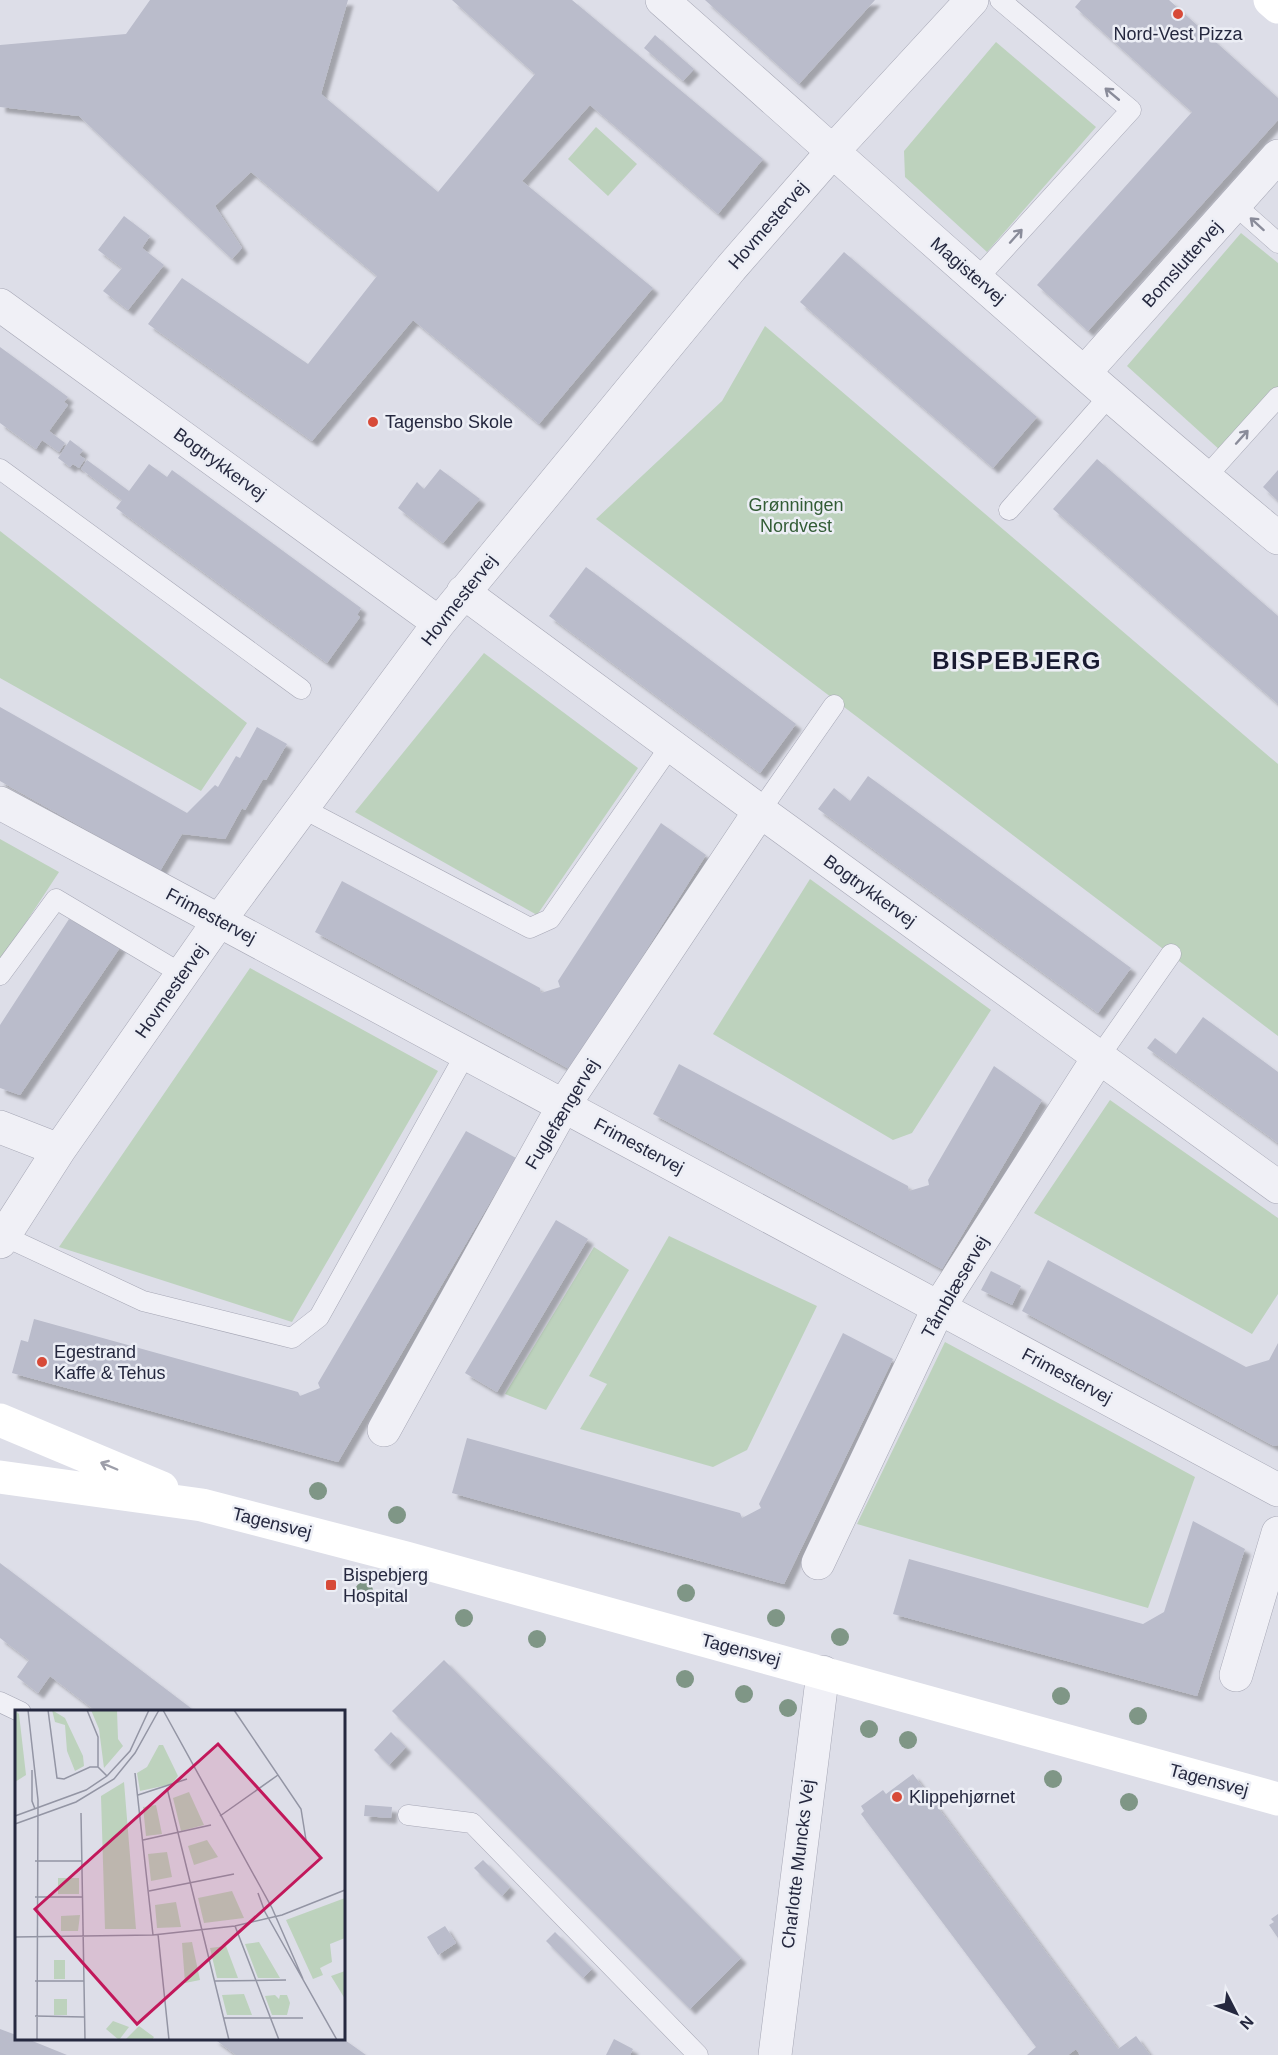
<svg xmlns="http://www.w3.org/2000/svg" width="1278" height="2055" viewBox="0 0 1278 2055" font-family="Arial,sans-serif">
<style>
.green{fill:#bdd2bd}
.building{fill:#babccb;filter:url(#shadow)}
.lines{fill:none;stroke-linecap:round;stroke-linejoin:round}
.lane-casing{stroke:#a6a7b5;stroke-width:21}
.street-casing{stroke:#a6a7b5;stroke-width:34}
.lane{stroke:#f0f0f6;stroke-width:20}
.street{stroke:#f0f0f6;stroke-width:33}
.secondary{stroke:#fff;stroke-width:33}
.tree{fill:#7f9686}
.oneway{stroke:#8a8c9a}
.oneway2{stroke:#9d9ea9}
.poi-dot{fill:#d74a38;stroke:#eceef5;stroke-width:2}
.labels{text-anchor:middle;stroke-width:5;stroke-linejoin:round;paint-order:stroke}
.poi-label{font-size:18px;fill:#25283f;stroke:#eceef5;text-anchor:start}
.street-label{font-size:18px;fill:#25283f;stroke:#eceef5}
.park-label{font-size:18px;fill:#325c35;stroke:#eceef5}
.district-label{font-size:24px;font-weight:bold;letter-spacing:1.5px;fill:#181a30;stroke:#eceef5}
.inset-road{fill:none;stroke:#9395a4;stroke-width:1.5}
.view{fill:#c2185b;fill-opacity:0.15;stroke:#c2185b;stroke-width:3}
.inset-edge{fill:none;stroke:#25283f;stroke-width:3}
</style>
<defs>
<filter id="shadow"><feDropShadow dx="5.5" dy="5.5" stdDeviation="1.5" flood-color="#0004"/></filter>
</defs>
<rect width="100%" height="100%" fill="#dddee8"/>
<path class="green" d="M996,42l100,85 -109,125 -82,-75 -1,-26z
M596,127l41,37 -29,32 -40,-37z
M1241,233l37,30v124l-57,64 -94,-85z
M765,326l513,438v272l-682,-517 126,-118z
M0,531l247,192 -46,68 -201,-113z
M484,653l154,115 -101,147 -182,-103z
M0,839l59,33 -59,90z
M810,879l181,131 -79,123 -19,7 -180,-106z
M250,968l188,103 -146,251 -233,-75z
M1110,1100l168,118v76l-26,40 -218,-121z
M669,1236l148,70 -70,144 -34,17 -133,-38 27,-45 -18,-8z
M594,1247l35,23 -83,140 -41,-16z
M945,1342l250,135 -47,131 -291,-84z"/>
<path class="building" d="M150,0h198l-27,94 117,98 97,-118 -83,-74h120l191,159 -45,55 -128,-109 -68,76 131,107 -114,136 -126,-104 -101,121 -164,-117 34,-46 126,86 69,-88 -126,-104 -36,34 27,42 -10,11 -153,-143 -79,-9v-62l126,-11z
M705,0h170l-76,84z
M1081,0h88l109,98v22l-190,211 -51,-46 155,-173 -117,-105z
M655,35l39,34 -11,12 -39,-33z
M124,216l26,20 -8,12 22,17 -36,45 -25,-19 19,-23 -24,-18z
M844,252l193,165 -44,51 -193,-166z
M0,347l68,50 -4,5 4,3 -19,26 16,12 -6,9 -17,-12 -6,9 -36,-26z
M70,440l13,10 -4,5 6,4 -6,9 -6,-4 -3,3 -12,-9z
M1097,459l181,157v88l-225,-195z
M87,460l42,31 20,-27 18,13 5,-7 189,138 -4,7 3,2 -33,46 -211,-155 6,-8 -41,-31z
M440,469l40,30 -37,44 -45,-35 19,-26 7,7z
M1278,470v31l-15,-14z
M586,567l210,157 -36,49 -211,-157z
M0,707l187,106 28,-28 3,2 18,-31 4,2 17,-31 30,17 -21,36 -3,-1 -18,31 -3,-2 -17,31 -43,-5 -22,37 -160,-90z
M868,776l263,192 -33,45 -280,-204 16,-21 16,13z
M661,823l45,32 -135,215 -256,-138 27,-51 198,107 1,5 19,-6 -2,-6z
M69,919l52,27 -101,149 -20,-7v-63z
M1203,1017l75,55v71l-131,-95 8,-10 21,16z
M679,1064l229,122 1,5 20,-6 -1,-5 66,-114 48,34 -100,169 -289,-155z
M466,1131l50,27 -178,304 -326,-89 9,-33 7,2 6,-23 264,73 2,4 20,-8 -2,-5z
M556,1220l32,19 -91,153 -32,-19z
M1048,1260l198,107 23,-7 9,-17v102l-4,1 -252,-135z
M991,1271l30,15 -9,19 -31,-15z
M843,1333l50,26 -109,225 -332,-91 15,-55 273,75 2,5 19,-10 -2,-4z
M1193,1521l52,28 -48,147 -304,-82 16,-55 234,65 21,-12z
M0,1563l196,149h-99l-47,-36 -12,17 -21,-16 12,-17 -29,-22z
M444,1660l297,298 -51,51 -298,-298z
M391,1732l15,15 -17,18 -15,-15z
M913,1774l205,275 18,-13 14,19h-70l-4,-6 -8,6h-41l9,-8 -175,-233 3,-3 -3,-5 22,-16 3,4z
M365,1805l27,2 -1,11 -27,-2z
M483,1860l27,27 -8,9 -28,-28z
M1278,1914v24l-9,-13 5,-3 -3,-3z
M445,1926l11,17 -18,12 -11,-18z
M555,1932l37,37 -9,9 -37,-37z
M0,2029l16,6v3h9l42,17h-67z
M213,2038h129l24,17h-130z
M614,2039l19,10 -3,6h-24z"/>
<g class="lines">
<g class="lane-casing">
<path id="lane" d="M1235,205l43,38
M977,279l154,-169 -131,-110
M0,469l301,220
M1205,478l73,-81
M1009,510l102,-116
M302,808l228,120 20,-9 121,-174
M760,811l74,-106
M0,975l56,-76 126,75
M1099,1057l72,-103
M4,1236l139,65 149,37 27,-21 147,-264
M0,1702l21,10
M408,1815l64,8 226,232"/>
</g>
<g class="street-casing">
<path id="street" d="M662,0c204,180 406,364 616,538
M0,305l439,318
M1085,372l193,-216
M463,592l297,219 518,376
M0,803l1278,687
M0,1127l59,23
M0,1242l59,-92 160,-229 220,-298 292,-355 102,-117 139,-151
M384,1430l180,-325 196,-294
M818,1563l121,-256 160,-250
M1236,1675l42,-142
M775,2055l48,-383"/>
</g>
<use href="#lane" class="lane"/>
<use href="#street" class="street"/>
<path class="secondary" d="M1270,0l8,7
M0,1420l162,68
M0,1477l202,28 204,53 872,241"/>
</g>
<g class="tree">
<circle cx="318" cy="1491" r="9"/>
<circle cx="397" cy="1515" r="9"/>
<circle cx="364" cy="1591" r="9"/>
<circle cx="686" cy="1593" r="9"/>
<circle cx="464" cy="1618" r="9"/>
<circle cx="776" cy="1618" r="9"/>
<circle cx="840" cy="1637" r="9"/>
<circle cx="537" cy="1639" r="9"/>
<circle cx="685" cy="1679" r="9"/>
<circle cx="744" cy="1694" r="9"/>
<circle cx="1061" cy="1696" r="9"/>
<circle cx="788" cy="1708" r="9"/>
<circle cx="1138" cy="1716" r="9"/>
<circle cx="869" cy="1729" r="9"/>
<circle cx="908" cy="1740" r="9"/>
<circle cx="1053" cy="1779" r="9"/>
<circle cx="1129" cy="1802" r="9"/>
</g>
<defs><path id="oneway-shaft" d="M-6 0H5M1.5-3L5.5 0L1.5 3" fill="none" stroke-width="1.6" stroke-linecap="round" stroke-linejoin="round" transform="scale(1.5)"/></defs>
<g class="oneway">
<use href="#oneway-shaft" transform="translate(1112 94) rotate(-140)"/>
<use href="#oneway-shaft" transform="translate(1257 224) rotate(-138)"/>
<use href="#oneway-shaft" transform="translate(1016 236) rotate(-48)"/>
<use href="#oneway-shaft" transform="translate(1242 437) rotate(-48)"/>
</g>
<use class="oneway2" href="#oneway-shaft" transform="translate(109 1466) rotate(-157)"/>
<g class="poi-dot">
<circle cx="1178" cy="14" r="6"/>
<circle cx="373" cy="422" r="6"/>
<circle cx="42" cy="1362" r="6"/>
<rect x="325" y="1579" width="12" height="12" rx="3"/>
<circle cx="897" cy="1797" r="6"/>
</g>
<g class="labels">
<g class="poi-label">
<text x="1178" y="40" text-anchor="middle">Nord-Vest Pizza</text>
<text x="385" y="428">Tagensbo Skole</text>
<text x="54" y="1358">Egestrand<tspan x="54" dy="21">Kaffe &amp; Tehus</tspan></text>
<text x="343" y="1581">Bispebjerg<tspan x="343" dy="21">Hospital</tspan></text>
<text x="909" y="1803">Klippehjørnet</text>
</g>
<g class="street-label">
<text transform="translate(768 225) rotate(-49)" y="6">Hovmestervej</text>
<text transform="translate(1182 264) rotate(-48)" y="6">Bomsluttervej</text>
<text transform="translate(968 271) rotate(41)" y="6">Magistervej</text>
<text transform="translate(220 464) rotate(36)" y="6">Bogtrykkervej</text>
<text transform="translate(459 600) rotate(-52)" y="6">Hovmestervej</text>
<text transform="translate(870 891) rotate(36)" y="6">Bogtrykkervej</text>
<text transform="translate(211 916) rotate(28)" y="6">Frimestervej</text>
<text transform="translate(171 991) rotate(-55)" y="6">Hovmestervej</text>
<text transform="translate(562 1114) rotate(-59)" y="6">Fuglefængervej</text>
<text transform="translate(639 1146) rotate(28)" y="6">Frimestervej</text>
<text transform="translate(955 1287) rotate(-60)" y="6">Tårnblæservej</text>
<text transform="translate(1067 1376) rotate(28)" y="6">Frimestervej</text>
<text transform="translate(272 1523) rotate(14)" y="6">Tagensvej</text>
<text transform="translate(741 1650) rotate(15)" y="6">Tagensvej</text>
<text transform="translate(1209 1780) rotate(15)" y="6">Tagensvej</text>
<text transform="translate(798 1864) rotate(-83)" y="6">Charlotte Muncks Vej</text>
</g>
<g class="park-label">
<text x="796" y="511">Grønningen<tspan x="796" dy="21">Nordvest</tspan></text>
</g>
<g class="district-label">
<text x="1017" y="669">BISPEBJERG</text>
</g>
</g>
<g transform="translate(15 1710)">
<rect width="330" height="330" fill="#dddee8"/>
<path d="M0,0l4,4 7,61 -11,7zM37,0l13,8 18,38 1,10 -9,5 -8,-20 -2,-26 -10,-3zM76,0h26l1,29 5,7 -19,22 -5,-39zM144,35h4l15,31 -6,8 -32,7 -3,-18 10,-6zM109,72l12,147h-31l-4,-133zM174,82l15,33 -23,6 -8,-33zM141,95l6,29 -16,2 -3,-29zM192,130l11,17 -24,8 -6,-19zM152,142l5,25 -21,4 -3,-27zM43,168h21v16h-21zM217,181l12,27 -40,5 -6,-25zM330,188v40l-15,6 2,18 -12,6 3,7 -10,4 -27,-59zM161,192l5,25 -24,1 -2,-23zM65,205l-2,16h-17v-15zM177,232l8,38 -15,3 -3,-40zM244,232l21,36h-22l-13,-34zM211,236l12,32h-21l-7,-30zM39,250h11v19h-11zM330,261v28l-14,-23zM229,284l8,21h-25l-5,-20zM260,285l4,4 1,-4h7l3,8 -3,12h-15l-7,-19zM39,289h13v16h-13zM98,311l16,6 -10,13 -13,-11zM124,316l15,11 -2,3h-27z" fill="#bdd2bd"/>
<path class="inset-road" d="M13,0l10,90 -1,240M33,0l9,68 7,1 26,-12h8l9,9M72,0l11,27v30M148,0l109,198 31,71M219,0l67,99 5,31M17,60v31l3,8M120,63l18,162M152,78l62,252M123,85l49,-16M66,103l4,227M0,106l71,-26 21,-14 23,-25 19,-41M205,106l58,-41M0,114l61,-22 38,-23 21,-26 24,-43M128,130l68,-15M20,151h47M134,181l85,-17M243,183l7,19 72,128M20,187h48M220,216l44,114M143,224l11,106M0,227l138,-2 82,-9 47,-11 63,-25M20,271h49M199,271l72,-1M20,306l49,1M208,308h80"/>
<path class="view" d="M203,34l103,114 -184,166 -102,-115z"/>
<rect width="330" height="330" class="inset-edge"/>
</g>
<g transform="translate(1236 2013) rotate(132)" stroke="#eceef5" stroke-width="4.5" paint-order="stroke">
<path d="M0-4.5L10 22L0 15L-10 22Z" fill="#25283f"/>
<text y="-9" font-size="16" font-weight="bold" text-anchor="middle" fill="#25283f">N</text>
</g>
</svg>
